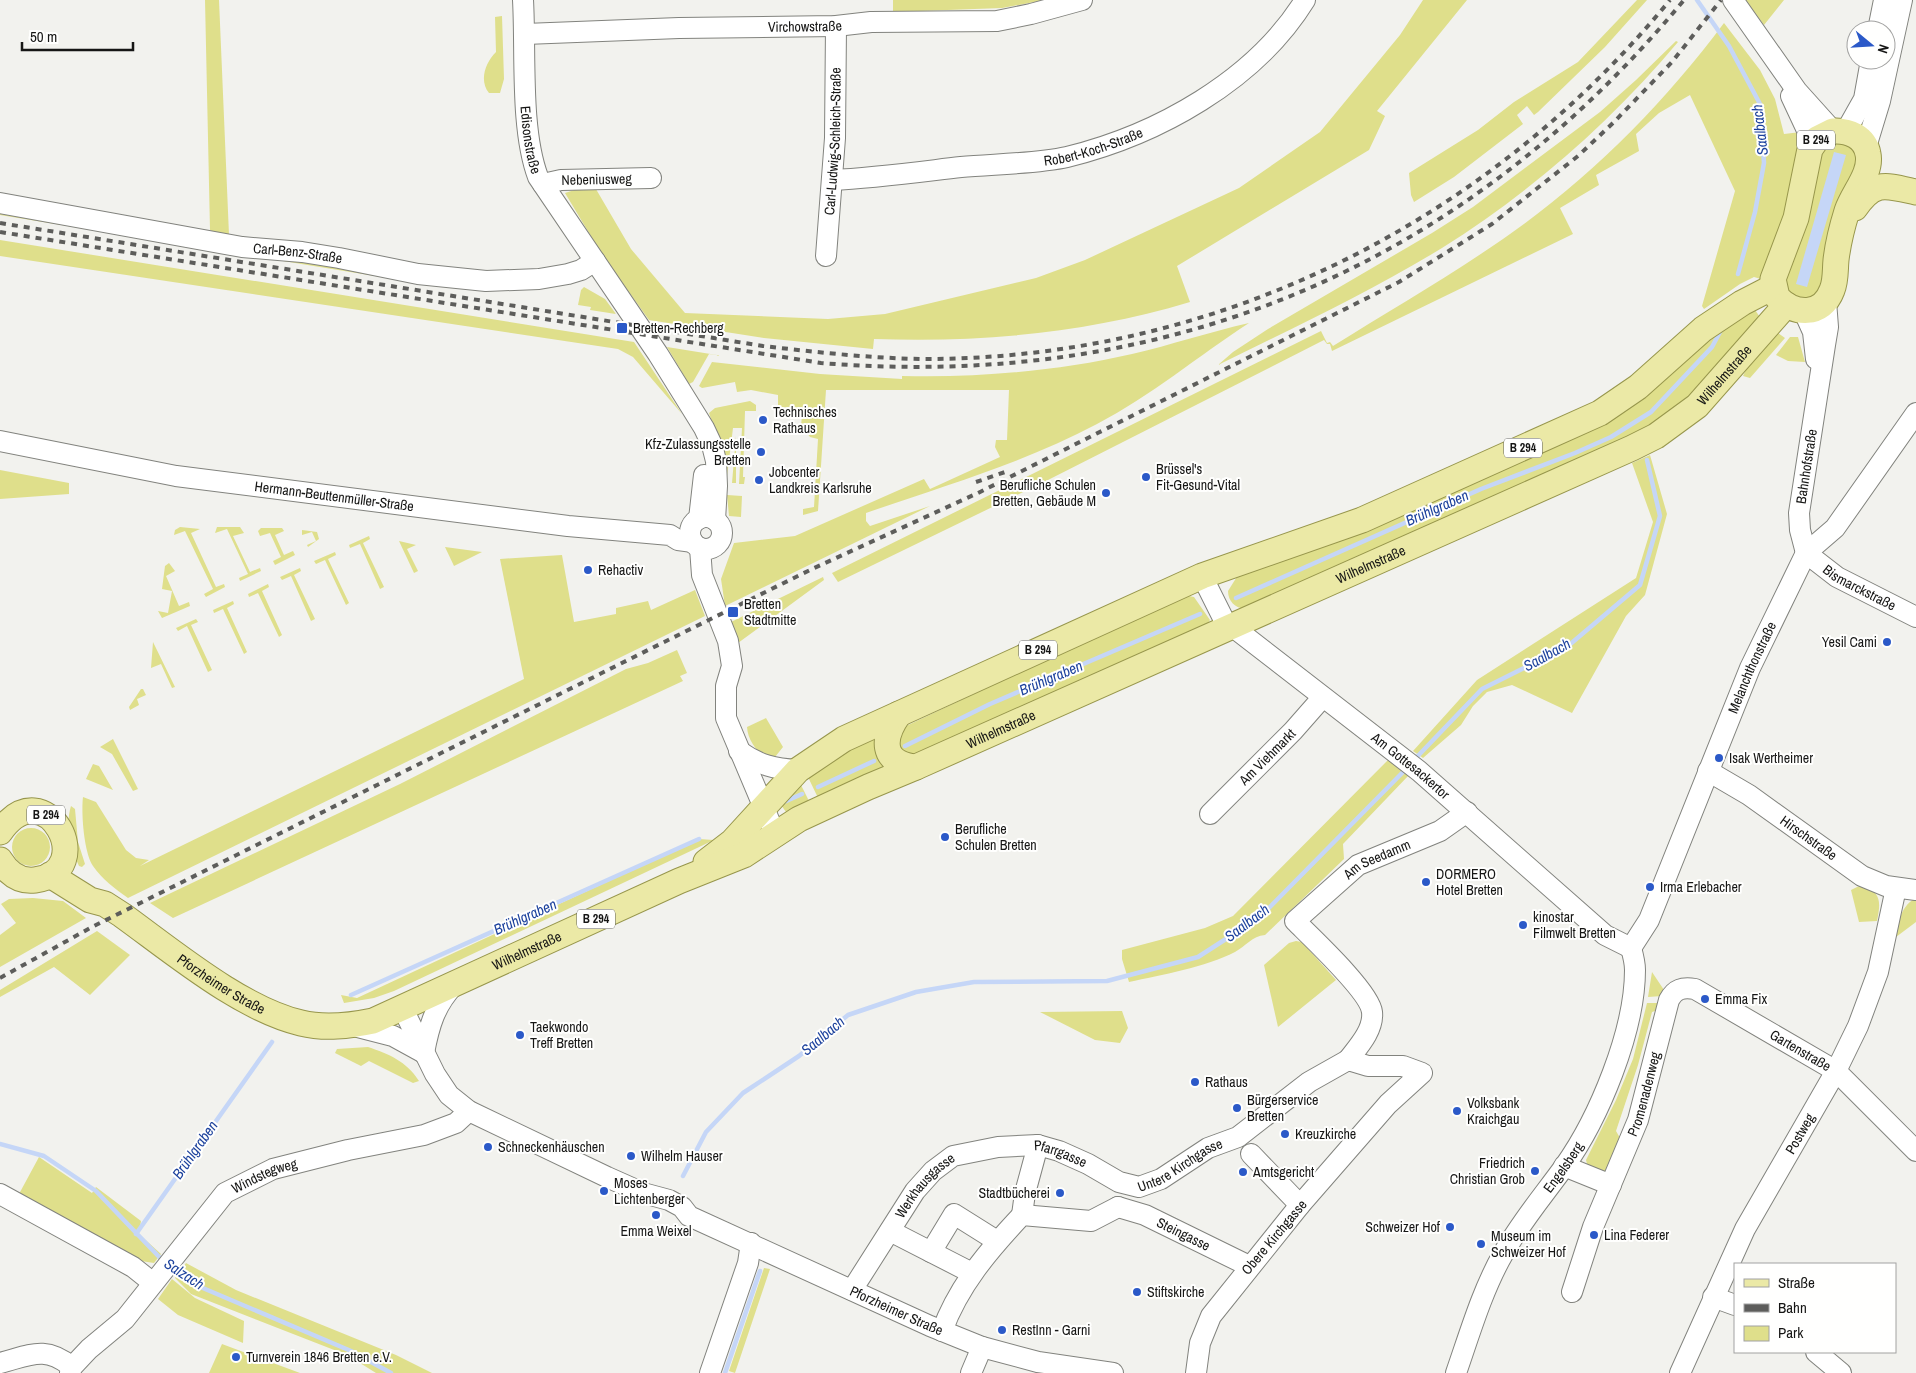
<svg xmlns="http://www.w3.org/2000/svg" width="1916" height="1373" viewBox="0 0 1916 1373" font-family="'Archivo Narrow',sans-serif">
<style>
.green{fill:#dfdf8b}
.water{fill:#c5d6f7}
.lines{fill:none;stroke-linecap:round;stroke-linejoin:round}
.stream{stroke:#c5d6f7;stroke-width:4.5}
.minor-casing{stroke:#82837e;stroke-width:22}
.major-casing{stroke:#97964c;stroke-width:27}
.minor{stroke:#fff;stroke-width:20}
.major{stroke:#ebe9a6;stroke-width:25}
.rail{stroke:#5d5d5b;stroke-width:4;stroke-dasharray:6 6;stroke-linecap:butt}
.poi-dot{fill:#2b59c8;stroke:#fffffe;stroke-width:2}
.labels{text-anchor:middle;stroke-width:4;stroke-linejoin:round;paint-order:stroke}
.shield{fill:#fffffe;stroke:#5c5c5b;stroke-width:1}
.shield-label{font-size:12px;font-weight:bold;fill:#161615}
.street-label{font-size:14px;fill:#161615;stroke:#fffffe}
.poi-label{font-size:14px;fill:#161615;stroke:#fffffe;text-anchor:start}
.water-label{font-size:15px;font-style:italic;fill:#1d429d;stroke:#fffffe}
</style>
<rect width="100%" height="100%" fill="#f2f2ee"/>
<path class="green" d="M205,0h14l10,235 -12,-1 -7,-4z
M893,0h152l-43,8 -109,4z
M1423,0h44l-90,111 8,5 -16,34 -192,116 13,36c-103,31 -210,41 -316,37l-1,10 -109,-11 -115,-18 -48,-67 -36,-60 28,-9 38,65 54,64 143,6 57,-5 151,-36 49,-18 154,-72 81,-56 80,-97z
M1637,0h10l-42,47 -67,65 -4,3 -7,-9 -10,9 6,9 -69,53 -40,25 -3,-7 -2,-22 69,-43 36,-28 64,-40z
M1745,0h39l-20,25z
M502,16l2,63 -4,14h-11c-10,-12 -4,-30 7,-41l-1,-35z
M1724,23l36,47 15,29 9,35 17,-2 2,7 -8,56 -31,85 -10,-3 -14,7 -36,25 -2,-3 33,-115 -45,-96 -31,18 -23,21 3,17 -43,24 3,10 -39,23 13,26 -241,117 -2,-7h-3l-3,-4 -276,140 -210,102 -6,-9 489,-242 6,12 3,-1 3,4c56,-35 115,-69 170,-107 85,-59 159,-133 221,-216z
M1676,41l2,1c-67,80 -148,151 -236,206 -72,44 -149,80 -224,117l15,-13 35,-23 164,-96 41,-26 127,-95 36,-32z
M1842,142l10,6 6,10 -34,127 -12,13 -12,1 -15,-10 -1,-18 34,-113 12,-15z
M0,210l287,47 100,21 -387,-63z
M0,240l634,102 48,72 -49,-57 -15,-8 -618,-93z
M584,287l21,12 11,15 -26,-4 1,-3 -13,-2 3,-15z
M1752,305l9,14 -77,93 -439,197c-10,-1 -17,-8 -17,-18l10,-16 292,-123z
M1249,323c-51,33 -98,73 -152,101 -73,39 -154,62 -231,89v8l4,5 60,-20 -205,100 -4,-27 13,-36 61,-7 129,-57 6,10 70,-32 -5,-10 1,-7h11l2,-50h-183l-8,121 -15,4v-6l11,-2 4,-68 -8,-2 -9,-12 2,-17 -25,-1v-12l-27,-5 -14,2 -2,-10 -33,6 -3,-2 13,-24 108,12 82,5v-3c76,2 156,-5 230,-22 39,-9 77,-22 117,-31z
M1771,328l14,10 -35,40 -7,-2 12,-26z
M1790,337h8l7,25 -17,-1 -12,-6z
M667,347l56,9 -14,-2 -16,28 -4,2z
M750,401l6,4v6h-11l-2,66h2l-1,7h-5l3,-56h-9l-7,56 -11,-53 -6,-18 6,-5z
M736,436v47h-4z
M1650,455l17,59 -22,81 -19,21 -54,97 -60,-28 -25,7 -14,14 -12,19 -38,33 -10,-7 64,-71 159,-102 17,-56 -21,-59z
M0,470l69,13v11l-69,5z
M727,495l15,1 -1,21 -12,-1z
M180,527l20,2 -9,4 25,54 8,-3 1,3 -19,10 -2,-3 9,-5 -28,-58 -11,4 1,-5z
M217,527h23l4,6 -11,3 17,36 10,-4 1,3 -21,10 -1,-3 9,-4 -21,-45 -12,4z
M261,528h21l2,3 -9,4 9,20 9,-4 2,4 -20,10 -2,-4 8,-4 -11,-24 -10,3 -2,-5z
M302,530l15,2 2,7 -11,8 -1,-2 9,-4 -4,-9 -10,3z
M369,536l1,3 -7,4 21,44 -4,2 -20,-45 -10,4 -1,-3z
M399,541l17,4 -9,4 11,22 -4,2z
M445,547l37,5 -28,14z
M335,552l1,3 -8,4 21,44 -3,2 -21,-45 -9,4 -2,-3z
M562,555l12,67 42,-8v-6l32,-7 3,9 44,-20 10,26 -577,282c-13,-9 -26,-19 -35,-32 -9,-13 -12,-53 -10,-69l13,5 30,48 10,8 13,2 -9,6 384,-187 -24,-120z
M169,563l6,8 -9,5 13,30 10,-4 1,4 -28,12 -4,-7 10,2 4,-22 -10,-2 3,-23z
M300,568l1,3 -7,4 21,44 -4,2 -20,-45 -9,4 -2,-3z
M823,577l1,3 -86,63 -7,-21z
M268,584l1,3 -7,4 20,44 -3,2 -21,-44 -9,4 -1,-3z
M1184,595l10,2 16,23 -4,6 -289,132 -17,-7 -1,-19 7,-6z
M233,601l1,3 -7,4 20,44 -3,2 -21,-45 -9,4 -1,-3z
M196,619l2,3 -7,3 21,45 -4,2 -21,-46 -9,5 -2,-3z
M153,642l22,45 -3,1 -11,-24 -10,4z
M677,650l10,23 -7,3 3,5 -510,237 -23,-15 250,-119 226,-115 22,-6z
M141,689h2l3,6 -9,4 2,6 -9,5 -1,-3z
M766,718l17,29 -12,15c-12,-8 -23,-20 -24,-35z
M880,733l7,33 -67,36 -12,-25 19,-17z
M113,739l25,50 -5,2 -21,-37 -12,-7z
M1389,759l20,16 -66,69 1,15 -79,76c-13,1 -19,11 -30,17 -29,15 -74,23 -106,30l-7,-23v-9l83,-22 28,-12z
M93,764l6,2 14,24 -27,-11z
M798,779l13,26 -21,8 -4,-1 -5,-7z
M71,806l4,3 3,33 7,22 -3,3 -3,-1c-8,-18 -14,-41 -8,-60z
M12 847a19 19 0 1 1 38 0a19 19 0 1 1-38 0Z
M699,839l15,1 -320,151 -20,7 -30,5 -3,-8 16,3z
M1863,884c18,10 18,17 14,37l-18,1 -8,-32z
M33,898l30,3 23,17 -86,49v-32l16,-12 -15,-19 8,-5z
M1914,899h2v23l-20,15c3,-15 4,-29 18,-38z
M97,931l33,24 -40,40 -36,-28 -54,30v-7z
M1296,941l6,1 34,38 -58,47 -14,-62 25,-22z
M1652,972l12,18 -2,6 -14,1z
M1647,1003h13l-2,7 -6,2 -14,53 -22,66 8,14 -14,26 -8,3 -14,-6 -2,-8 30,-60 17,-41z
M1122,1011l6,17 -8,15 -25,-3 -55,-28z
M368,1047c21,7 38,14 51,34l-6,2 -44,-22 -8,5 -26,-13 2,-4z
M39,1157l53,36 4,-6 45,34 -2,13 22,20 -7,9 -13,-2 -122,-67z
M186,1263l50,27 160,65 36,18h-56l-29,-18 -156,-61 -16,-16z
M764,1268l6,1 -35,104 -6,-2z
M172,1279l23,19 49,23 -1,22 -65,-28 -20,-16z
M222,1344l70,26 8,3h-91z"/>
<path class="water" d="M1834,152l12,3 -39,132 -11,-3z"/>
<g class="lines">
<path class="stream" d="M1697,0l32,46 31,58 4,59 -9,49 -17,62
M1236,598l245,-109 94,-36 36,-16 40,-25 61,-65 9,-17
M905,746l85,-42 210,-90
M1413,761l69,-72 86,-43 72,-61 20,-69 -13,-56
M818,787l56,-26
M784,802l18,-8
M351,995l348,-156
M0,1144l44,12 52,35 68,71
M683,1176l23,-44 37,-39 56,-37 49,-41 68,-23 58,-10 133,-1 91,-24 62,-40 146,-148
M136,1234l136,-192
M172,1268l19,15 160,68 40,22
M725,1373l35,-102"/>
<g class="minor-casing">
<g id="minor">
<path id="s1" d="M523,0c3,52 -3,129 15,177l120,177 46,74 8,17 4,16 1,25 -2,34"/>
<path d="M1733,0l64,91 36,40"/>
<path d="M1878,30l6,-30"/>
<path id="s2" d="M525,34l154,-6 157,-2 35,-4 126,-1 34,-7 51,-14"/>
<path d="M1791,96l22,47"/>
<path d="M1846,131l18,-32 7,-39"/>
<path d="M1866,147l14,-46 22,-101"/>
<path id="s3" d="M832,180c43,-2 86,-8 129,-13 32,-3 75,-3 106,-10 90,-22 188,-76 238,-157"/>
<path id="s4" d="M543,184l18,-4 90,-2"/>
<path id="s5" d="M0,203l242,44 60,5 37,6 79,16 68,7 53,-2 29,-5 13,-4 14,-9"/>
<path id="s6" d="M826,256l9,-118 1,-112"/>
<path d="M1804,312l9,20 3,27"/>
<path id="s7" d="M0,441l176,35 392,50 102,9 8,5 15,2"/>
<circle cx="706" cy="533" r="16"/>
<path d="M699,519l5,-44"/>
<path d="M700,548l2,27 26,66 4,25 -6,20v32l49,116"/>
<path id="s8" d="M1806,553l-6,-23 -1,-17 26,-168 3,-18 -2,-26"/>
<path id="s9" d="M1806,553l31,24 79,40"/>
<path id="s10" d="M1202,576l22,44 195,151 186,164 26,13"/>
<path d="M739,751c20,14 35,18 59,19"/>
<path id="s11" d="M1708,771l41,24 113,81 24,10 30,4"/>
<path id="s12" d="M1210,814l83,-83 29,-33"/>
<path id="s13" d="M1631,948l18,-28 101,-252 56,-115 29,-25 81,-115"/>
<path id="s14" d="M402,1007l33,67 14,21 20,16 138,66 36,16 26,7 13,7 7,9 241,110 52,21 56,15 75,11"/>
<path d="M354,1026l39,10 31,17"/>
<path d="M424,1053c5,-27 11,-48 30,-68"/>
<path id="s15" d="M1348,1060c10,-13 26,-30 24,-48 -2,-20 -60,-74 -77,-91l63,-56 82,-34 27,-19"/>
<path d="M1251,1154l49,51"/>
<path d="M1564,1166l47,19"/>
<path d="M0,1194l133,73 20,16"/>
<path id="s16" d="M1118,1207l27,8 104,51"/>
<path d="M1022,1215l3,-22 13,-48"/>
<path d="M890,1231l82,42"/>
<path d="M931,1252l23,-38 43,27"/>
<path id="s17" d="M852,1290l63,-99 18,-20 20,-15 45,-9 40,-2 21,6 29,13 31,18 20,5 22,-8 47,-31 30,-11 71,-55 39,-22 20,6h35l19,7 -34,31 -88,101 -89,111 -11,27 -4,30"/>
<path id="s18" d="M1572,1292l21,-65 45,-107 31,-120c6,-11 13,-13 26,-11l141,82 80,80"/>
<path d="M1713,1297l22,8"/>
<path d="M942,1331c17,-46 47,-81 80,-116l69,6 27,-14"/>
<path d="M1816,1352l25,21"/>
<path d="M0,1363c31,-8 45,-18 72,4"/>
<path id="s19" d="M70,1373l2,-6 17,-18 36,-30 100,-126 48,-24 75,-19 76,-15 32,-12 13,-12"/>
<path d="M710,1373l38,-110 3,-20"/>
<path d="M971,1373l11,-26"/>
<path id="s20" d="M1456,1373c14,-40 26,-82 47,-119 17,-31 40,-58 61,-87 35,-49 71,-136 71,-197 0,-7 -2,-15 -4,-22"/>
<path id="s21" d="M1680,1373l65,-144 91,-158 22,-45 20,-54 18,-84"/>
</g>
</g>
<g class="major-casing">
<g id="major">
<path d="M1833,131c16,-1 32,6 35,23 4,19 -15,39 -21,57 -5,16 -9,32 -11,49 -1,10 0,21 -4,30 -10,27 -38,25 -55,7l-4,-18 23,-61 14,-69 7,-10z"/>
<path d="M1855,208c19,-28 30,-23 61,-16"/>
<path d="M899,714c-17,24 -19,49 17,53"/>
<path d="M0,832c46,-65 100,40 35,48 -16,2 -27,-7 -35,-20"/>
<path d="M706,862l26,-20 66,-72 46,-31 358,-163 160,-56 238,-107 38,-26 65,-58 39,-26 31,-16"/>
<path id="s22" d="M50,875l40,25 15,4 17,11c50,36 119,94 179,108 24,6 48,3 72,-2l306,-140 65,-26 55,-36 69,-32 48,-20 716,-319 24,-12 41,-30 89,-101"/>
</g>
</g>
<use href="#minor" class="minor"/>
<use href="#major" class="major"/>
<path class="rail" d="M0,223l763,123c52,6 105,12 158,13 293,1 564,-134 749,-359
M0,232l821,131c346,28 641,-95 863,-363
M976,482l32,-11
M0,978l92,-51 560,-279 158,-78 168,-77 421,-211 93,-58 86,-68 35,-33 59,-61 49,-62"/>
</g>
<g class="poi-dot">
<rect x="616" y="322" width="12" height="12" rx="2.5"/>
<circle cx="763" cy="420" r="5"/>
<circle cx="761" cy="452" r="5"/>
<circle cx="1146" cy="477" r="5"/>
<circle cx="759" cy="480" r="5"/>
<circle cx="1106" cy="493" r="5"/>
<circle cx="588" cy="570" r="5"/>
<rect x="727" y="606" width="12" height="12" rx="2.5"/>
<circle cx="1887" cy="642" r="5"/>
<circle cx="1719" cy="758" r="5"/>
<circle cx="945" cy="837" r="5"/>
<circle cx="1426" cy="882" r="5"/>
<circle cx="1650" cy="887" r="5"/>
<circle cx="1523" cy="925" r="5"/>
<circle cx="1705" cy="999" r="5"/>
<circle cx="520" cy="1035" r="5"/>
<circle cx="1195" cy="1082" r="5"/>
<circle cx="1237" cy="1108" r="5"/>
<circle cx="1457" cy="1111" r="5"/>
<circle cx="1285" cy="1134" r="5"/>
<circle cx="488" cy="1147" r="5"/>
<circle cx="631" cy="1156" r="5"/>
<circle cx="1535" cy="1171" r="5"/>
<circle cx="1243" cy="1172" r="5"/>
<circle cx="604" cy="1191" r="5"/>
<circle cx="1060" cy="1193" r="5"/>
<circle cx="656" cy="1215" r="5"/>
<circle cx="1450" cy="1227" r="5"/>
<circle cx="1594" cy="1235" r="5"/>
<circle cx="1481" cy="1244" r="5"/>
<circle cx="1137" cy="1292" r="5"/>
<circle cx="1002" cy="1330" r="5"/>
<circle cx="236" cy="1357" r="5"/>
</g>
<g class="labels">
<g class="shield">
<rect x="1797" y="130.5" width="38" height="19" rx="4"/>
<rect x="1504" y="438.5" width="38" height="19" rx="4"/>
<rect x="1019" y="640.5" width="38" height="19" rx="4"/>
<rect x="27" y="805.5" width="38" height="19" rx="4"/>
<rect x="577" y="909.5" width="38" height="19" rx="4"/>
</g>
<g class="shield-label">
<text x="1816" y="144">B 294</text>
<text x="1523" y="452">B 294</text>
<text x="1038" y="654">B 294</text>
<text x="46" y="819">B 294</text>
<text x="596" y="923">B 294</text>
</g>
<g class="street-label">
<text dy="5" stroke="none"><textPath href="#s2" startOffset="280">Virchowstraße</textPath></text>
<text dy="5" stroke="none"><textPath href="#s1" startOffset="140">Edisonstraße</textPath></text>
<text dy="5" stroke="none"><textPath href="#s6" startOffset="115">Carl-Ludwig-Schleich-Straße</textPath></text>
<text dy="5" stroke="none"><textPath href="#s3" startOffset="264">Robert-Koch-Straße</textPath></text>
<text dy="5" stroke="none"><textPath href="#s4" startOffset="54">Nebeniusweg</textPath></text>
<text dy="5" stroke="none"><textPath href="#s5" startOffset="302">Carl-Benz-Straße</textPath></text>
<text dy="5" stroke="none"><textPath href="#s22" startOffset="1869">Wilhelmstraße</textPath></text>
<text dy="5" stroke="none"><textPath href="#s8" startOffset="88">Bahnhofstraße</textPath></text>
<text dy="5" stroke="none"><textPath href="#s7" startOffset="339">Hermann-Beuttenmüller-Straße</textPath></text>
<text dy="5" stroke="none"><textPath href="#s22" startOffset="1464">Wilhelmstraße</textPath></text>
<text dy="5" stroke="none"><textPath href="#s9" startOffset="64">Bismarckstraße</textPath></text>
<text dy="5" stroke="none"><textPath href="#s13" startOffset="306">Melanchthonstraße</textPath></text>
<text dy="5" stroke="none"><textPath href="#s22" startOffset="1059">Wilhelmstraße</textPath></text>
<text dy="5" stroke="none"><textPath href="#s12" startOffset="81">Am Viehmarkt</textPath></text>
<text dy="5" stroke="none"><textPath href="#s10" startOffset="286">Am Gottesackertor</textPath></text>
<text dy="5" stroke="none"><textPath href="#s11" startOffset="121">Hirschstraße</textPath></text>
<text dy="5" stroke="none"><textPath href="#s15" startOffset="279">Am Seedamm</textPath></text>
<text dy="5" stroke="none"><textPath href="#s22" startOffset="535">Wilhelmstraße</textPath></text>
<text dy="5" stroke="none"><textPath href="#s22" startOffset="204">Pforzheimer Straße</textPath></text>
<text dy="5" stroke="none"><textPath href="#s18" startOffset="461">Gartenstraße</textPath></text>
<text dy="5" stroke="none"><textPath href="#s18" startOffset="211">Promenadenweg</textPath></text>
<text dy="5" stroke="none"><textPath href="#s21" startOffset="268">Postweg</textPath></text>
<text dy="5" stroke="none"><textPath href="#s17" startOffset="279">Pfarrgasse</textPath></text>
<text dy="5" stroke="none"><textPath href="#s17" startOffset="412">Untere Kirchgasse</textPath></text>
<text dy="5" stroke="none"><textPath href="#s20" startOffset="234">Engelsberg</textPath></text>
<text dy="5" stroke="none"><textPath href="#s19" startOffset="282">Windstegweg</textPath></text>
<text dy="5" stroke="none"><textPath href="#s17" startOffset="128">Werkhausgasse</textPath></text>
<text dy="5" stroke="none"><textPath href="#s16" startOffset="71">Steingasse</textPath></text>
<text transform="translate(1274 1237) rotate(-50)" y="5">Obere Kirchgasse</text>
<text dy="5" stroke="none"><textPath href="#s14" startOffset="599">Pforzheimer Straße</textPath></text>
</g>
<g class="poi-label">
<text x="633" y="333">Bretten-Rechberg</text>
<text x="773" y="417">Technisches<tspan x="773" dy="16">Rathaus</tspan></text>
<text x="751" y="449" text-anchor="end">Kfz-Zulassungsstelle<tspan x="751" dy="16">Bretten</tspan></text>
<text x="1156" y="474">Brüssel's<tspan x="1156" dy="16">Fit-Gesund-Vital</tspan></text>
<text x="769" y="477">Jobcenter<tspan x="769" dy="16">Landkreis Karlsruhe</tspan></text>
<text x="1096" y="490" text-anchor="end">Berufliche Schulen<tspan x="1096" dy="16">Bretten, Gebäude M</tspan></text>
<text x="598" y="575">Rehactiv</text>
<text x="744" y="609">Bretten<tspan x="744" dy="16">Stadtmitte</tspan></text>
<text x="1877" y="647" text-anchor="end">Yesil Cami</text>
<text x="1729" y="763">Isak Wertheimer</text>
<text x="955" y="834">Berufliche<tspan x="955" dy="16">Schulen Bretten</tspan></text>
<text x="1436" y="879">DORMERO<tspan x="1436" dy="16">Hotel Bretten</tspan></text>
<text x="1660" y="892">Irma Erlebacher</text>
<text x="1533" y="922">kinostar<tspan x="1533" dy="16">Filmwelt Bretten</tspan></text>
<text x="1715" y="1004">Emma Fix</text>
<text x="530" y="1032">Taekwondo<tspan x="530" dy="16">Treff Bretten</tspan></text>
<text x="1205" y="1087">Rathaus</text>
<text x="1247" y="1105">Bürgerservice<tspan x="1247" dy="16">Bretten</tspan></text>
<text x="1467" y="1108">Volksbank<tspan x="1467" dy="16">Kraichgau</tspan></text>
<text x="1295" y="1139">Kreuzkirche</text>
<text x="498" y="1152">Schneckenhäuschen</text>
<text x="641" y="1161">Wilhelm Hauser</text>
<text x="1525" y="1168" text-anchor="end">Friedrich<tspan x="1525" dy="16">Christian Grob</tspan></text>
<text x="1253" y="1177">Amtsgericht</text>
<text x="614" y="1188">Moses<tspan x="614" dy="16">Lichtenberger</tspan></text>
<text x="1050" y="1198" text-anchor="end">Stadtbücherei</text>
<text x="1440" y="1232" text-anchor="end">Schweizer Hof</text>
<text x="656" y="1236" text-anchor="middle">Emma Weixel</text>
<text x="1604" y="1240">Lina Federer</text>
<text x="1491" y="1241">Museum im<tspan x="1491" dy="16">Schweizer Hof</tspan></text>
<text x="1147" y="1297">Stiftskirche</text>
<text x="1012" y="1335">RestInn - Garni</text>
<text x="246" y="1362">Turnverein 1846 Bretten e.V.</text>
</g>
<g class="water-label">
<text transform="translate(1760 130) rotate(-97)" y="5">Saalbach</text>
<text transform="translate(1437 508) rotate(-24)" y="5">Brühlgraben</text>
<text transform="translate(1547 655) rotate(-29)" y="5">Saalbach</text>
<text transform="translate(1051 678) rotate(-23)" y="5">Brühlgraben</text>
<text transform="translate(525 917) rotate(-24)" y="5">Brühlgraben</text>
<text transform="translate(1247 923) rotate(-37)" y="5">Saalbach</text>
<text transform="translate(823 1036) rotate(-40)" y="5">Saalbach</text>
<text transform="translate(195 1150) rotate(-55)" y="5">Brühlgraben</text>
<text transform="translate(184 1274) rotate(33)" y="5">Salzach</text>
</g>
</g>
<rect x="1734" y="1263" width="162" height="90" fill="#fffffe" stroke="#a2a2a1"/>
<rect x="1744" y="1279" width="25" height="8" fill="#ebe9a6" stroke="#a2a2a1"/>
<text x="1778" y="1288" font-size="15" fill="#161615">Straße</text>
<rect x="1744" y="1304" width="25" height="8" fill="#5d5d5b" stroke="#a2a2a1"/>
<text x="1778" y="1313" font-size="15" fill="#161615">Bahn</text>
<rect x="1744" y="1326" width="25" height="15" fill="#dfdf8b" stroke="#a2a2a1"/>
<text x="1778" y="1338" font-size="15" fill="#161615">Park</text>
<g transform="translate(1871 45) rotate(108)"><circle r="24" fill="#fffffe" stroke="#a2a2a1"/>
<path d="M0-4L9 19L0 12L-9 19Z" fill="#2b59c8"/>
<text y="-8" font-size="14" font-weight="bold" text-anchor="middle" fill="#161615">N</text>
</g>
<path d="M22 42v8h111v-8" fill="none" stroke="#161615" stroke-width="2.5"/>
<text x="30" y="42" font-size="15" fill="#161615" stroke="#fffffe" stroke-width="4" paint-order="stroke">50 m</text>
</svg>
